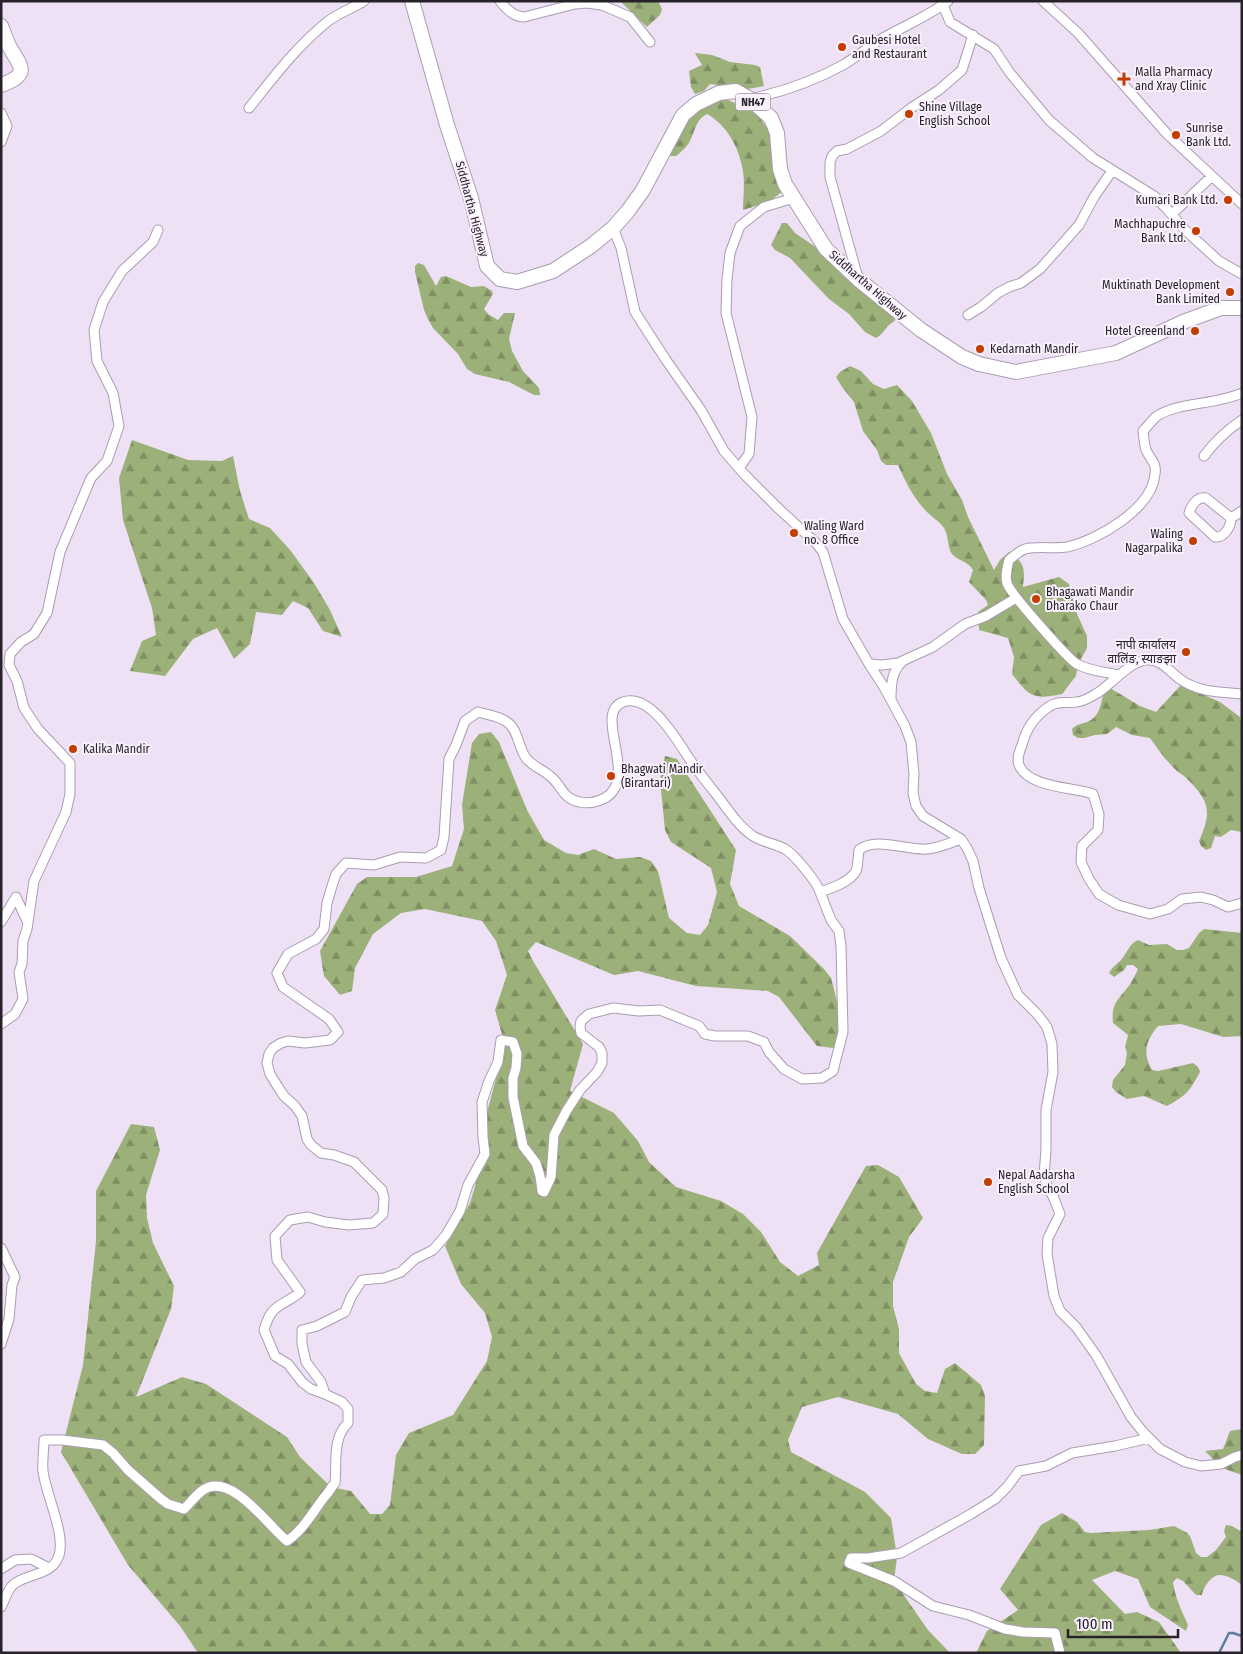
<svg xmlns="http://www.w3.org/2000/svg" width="1243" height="1654" viewBox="0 0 1243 1654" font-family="'Fira Sans Condensed','Noto Sans Devanagari',sans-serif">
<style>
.forest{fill:url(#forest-firs)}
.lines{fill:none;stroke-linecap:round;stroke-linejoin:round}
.stream{stroke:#5b7e9a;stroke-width:2.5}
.minor-casing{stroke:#aa9db0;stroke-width:11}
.highway-casing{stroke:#aa9db0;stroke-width:16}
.minor{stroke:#fff;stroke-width:9}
.highway{stroke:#fff;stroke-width:14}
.poi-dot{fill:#c33c00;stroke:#f9f0fd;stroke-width:2}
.labels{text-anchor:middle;stroke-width:4;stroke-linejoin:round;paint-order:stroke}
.shield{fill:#f9f0fd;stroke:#666069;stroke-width:1}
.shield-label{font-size:11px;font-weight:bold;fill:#272229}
.poi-label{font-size:12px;fill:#272229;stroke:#f9f0fd;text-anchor:start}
.street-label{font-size:12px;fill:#272229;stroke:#f9f0fd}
</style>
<defs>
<pattern id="forest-firs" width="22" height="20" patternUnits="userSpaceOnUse" patternTransform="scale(1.25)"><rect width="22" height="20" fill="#9cb079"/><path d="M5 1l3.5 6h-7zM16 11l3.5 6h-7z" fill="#7f8f63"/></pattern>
</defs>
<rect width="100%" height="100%" fill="#efe1f5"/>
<path class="forest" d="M620,1h38l4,8 -2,6 -13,12z
M695,53l17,2 18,7 25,3 5,2 4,19 -16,3 -38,-5 -6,7 -9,3 -4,-7 -2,-16 13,-6z
M724,98c9,5 21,8 29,14 24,19 25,51 30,79l-14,11 -26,8c0,-12 2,-26 0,-39 -4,-23 -15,-45 -36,-57 -11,5 -12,17 -17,27 -3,6 -9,11 -14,15h-6l-5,-3 25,-42z
M782,223h5l8,10 25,17 24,27 53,41c-3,4 -6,5 -9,8 -5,5 -6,9 -12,12l-11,-6 -16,-18 -20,-15 -39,-41 -15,-8 -4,-5z
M418,263l6,2 12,21 5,-9 5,-1 25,11 13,-1 8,5 1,3 -9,15 4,5 10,6 6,-7h11l-6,26 3,12 11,20 16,17 1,7h-6l-25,-13 -34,-8 -8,-5 -9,-15 -25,-26 -5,-9 -4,-9 -9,-38v-6z
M850,366l11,5 12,13 11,5 13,-4 15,16 19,32 16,41 15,26 6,17 26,53 6,-10 9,-8c16,11 16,16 14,35l36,-10 10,7 8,30 10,22v12l-9,16 -2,12 -14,18c-30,6 -32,3 -50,-20l2,-17 -6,-19 -29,-8 -1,-18 10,-7 -2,-5 -17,-18 4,-12c-5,-9 -15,-9 -21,-16 -5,-7 -3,-18 -8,-26 -4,-6 -12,-11 -17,-16 -13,-13 -22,-31 -29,-47h-12l-5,-4 -4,-11 -14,-19 -9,-29 -12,-15 -6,-10 4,-5z
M132,440l56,20 34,1 11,-5 7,35 9,28 21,9 21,23 23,32 16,27 12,27 -19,-6 -15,-23 -15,-7 -11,14 -26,-3 -6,32 -16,15 -17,-31 -24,11 -28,37 -35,-5 12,-30 14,-6 -4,-27 -29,-88 -4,-42z
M1181,685l39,17 20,15 2,9v106l-11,-2 -10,7 -6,-1 -4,12 -5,2 -5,-4 -2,-5c14,-31 10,-41 -15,-65 -4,-3 -9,-6 -12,-10 -8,-8 -15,-18 -22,-28l-18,-3 -16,-8 -9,7 -12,1 -11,3h-6l-5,-3 -1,-6c5,-5 9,-5 15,-7 13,-5 14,-19 17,-31l6,-3 30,18 16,6z
M491,732l8,10 28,68 17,30 22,13 12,2 16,-6 22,10 24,-2 11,4 7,10 11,47 18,15 13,2 8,-10 9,-33 -6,-24 -40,-26 -6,-12 -5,-50 5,-24 12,3 59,91 -6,34 9,22 51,30 34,33 7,9 9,35 1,36 -24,-3 -38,-49 -11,-6 -72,-5 -58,-15 -24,4 -78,-33 -8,9 5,10 50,83 -13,47 44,22 24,28 11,21 27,25 45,14 22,13 18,18 19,30 18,14 21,-11 -2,-12 49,-87 12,-1 21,12 24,41 -14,19 -16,45v24l6,23v24l17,31 9,7 12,2 8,-24 10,-6 26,22 4,11 -1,49 -9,9h-13l-34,-15 -30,-25 -60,-17 -36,10 -14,33 3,12 74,40 26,26 6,39 -3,24 34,49 22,23h-752l-18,-27 -52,-61 -67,-113 22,-87 13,-124v-50l35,-67 23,3 6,23 -14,45 1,23 6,25 21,43 -3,23 -35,88 46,-20 24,7 81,53 13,20 31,30 20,4 19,23h12l8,-9 6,-50 13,-22 44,-18 34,-54 5,-24 -7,-24 -24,-29 -16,-38 25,-43 11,-37 8,-13 -3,-37 19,-71 -10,-35 12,-35 -11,-34 -14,-20 -57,-12 -24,4 -28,21 -18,34 -3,23 -12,4 -16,-19 -4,-25 37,-67 10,-7h49l36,-11 12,-37 -2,-24 10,-62 7,-9z
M1204,929l38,4v103l-19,1 -42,-13 -23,2c-12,15 -16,26 -6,44l6,1 35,-8 5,4 2,5c-11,20 -13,23 -33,34l-23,-10 -17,3 -11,-7 -4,-5 1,-7 12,-15 2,-12 -2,-6 3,-12 -15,-12c-2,-19 4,-22 15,-36 4,-5 7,-12 10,-18l-5,-4h-6l-3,5 -10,7 -5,-4c3,-6 7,-8 12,-13 6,-7 8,-16 17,-20l11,5 18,-1 10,6h6l6,-2 10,-15z
M1242,1429v46l-20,-7 -17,-17 18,-2 7,-18z
M1062,1513l15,9 8,10 6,1 58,-3 25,-4 12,6 4,4 6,17 5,4h6l9,-7 10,-13 -2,-6 2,-6 6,1 10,6v53c-5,-4 -15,-10 -22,-10 -9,0 -17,13 -18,20h-6l-13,-14 -6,-3 -4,4c2,16 9,29 15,43l-2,6 -36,-24 -12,-28 -23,-8 -23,9 33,34 12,-2 22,10 22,31h-205l11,-22 31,-21 -18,-21 41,-64z"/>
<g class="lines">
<path class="stream" d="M1219,1653l10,-20h4l9,3"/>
<g class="minor-casing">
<path id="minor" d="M500,1c6,8 14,16 24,16l51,-13 11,-1 16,2 28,12 20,25
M1043,1l35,32 89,101 75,70
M943,5l7,17 44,27 16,24 39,47 44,38 61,38 12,12 19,22 34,31 23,13
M750,99c32,-7 64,-18 93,-34 12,-7 23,-16 35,-24 23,-14 48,-23 70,-40
M249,108c24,-30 47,-61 78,-86 11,-9 25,-13 37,-21
M1,113l6,13 -6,16
M1172,214l40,-38
M613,228l8,20 14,64 31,48 35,50 23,41 20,23 35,35 37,34 7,9 20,67 26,45 15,23 21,39 6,16 3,32 -1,19 3,13 7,10 38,23 6,9 6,13 6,27 22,70 17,37 20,20 9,12 5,17 1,28 -7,38v40l-2,25 4,14 5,7 7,18 -12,24 -1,16 7,42 6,15 16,16 20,28 35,62 12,15 17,17 25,13 16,4 20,-2 14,-7 7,-2
M858,278l-28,-101v-14l2,-7 5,-5 10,-2 34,-18 30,-23 28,-18 23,-20 11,-35
M968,315l13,-8 17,-14 11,-6 12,-4 19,-14 39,-44 15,-28 18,-26
M1204,456c11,-15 23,-26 38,-36
M739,468l10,-14 3,-37 -26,-104 1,-34 3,-26 10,-27 24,-19 30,-9
M1231,518l-25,-20c-9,-2 -15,8 -17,15l26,24c9,1 16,-10 16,-19l11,-7
M869,664l13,1 16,-2 35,-16 32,-23 21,-8 30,-18
M1119,675c-14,-3 -30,-4 -42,-11 -9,-5 -68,-72 -70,-81 -2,-7 0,-15 2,-23 4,-3 10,-9 16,-11 13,-3 28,0 42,-2 31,-7 85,-38 88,-73 2,-11 -5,-15 -9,-24 -2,-6 -2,-13 -3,-19 5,-5 9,-11 14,-15 21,-14 59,-11 85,-23
M1242,694c-22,-2 -45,-2 -62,-15 -10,-7 -19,-20 -32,-19 -19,0 -38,27 -54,35 -5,3 -12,7 -18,7 -9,2 -17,-2 -26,4 -14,9 -24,23 -28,39 -3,7 -6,15 -2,22 11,21 54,20 73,27l6,20 -1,16 -16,16 -1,16 8,17 10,15 19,11 32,9 18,-5 14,-10 19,-2 12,3 15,7 14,-4
M891,698c0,-14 1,-27 11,-36
M1,922l15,-25 11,24
M1,1024l14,-10 8,-15 -4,-27 3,-8 1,-23 4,-12 7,-48 32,-69 4,-18v-31l-32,-34 -14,-21 -7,-27 -8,-16 1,-11 11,-12 13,-8 13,-21 13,-61 31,-74 16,-17 12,-35 -6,-33 -16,-32 -3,-31 9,-28 19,-31 31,-29 5,-12
M1,1248l14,29 -3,8 -3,34 -8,25
M325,1394l-4,-12 -15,-20 -4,-18v-14l15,-4 28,-14 6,-15 11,-17 22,-2 17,-6 14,-13 18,-9 13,-15 14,-24 8,-26 17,-31 -2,-17 -1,-35 7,-21 9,-19 3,-22 12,2 4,12 -1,14 -3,10v19l10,49 13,17 4,13 2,15 2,1 7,-15 3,-42 13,-25 13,-20 17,-18 5,-9v-10l-3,-6 -18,-14 -1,-6 1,-6 8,-7 24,-6 26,3 21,-1 39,16 6,8 10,2h33l16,6 5,10 15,17 18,10 20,-1 11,-7 10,-39 -2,-86 -2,-15 -8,-11 -11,-28
M1,1569l14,-9 16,-1 18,9
M1,1607c4,-7 7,-19 13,-23 13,-10 35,-9 43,-24 12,-20 -12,-67 -14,-89 -1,-10 1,-21 1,-31h18l41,5 10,8 15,17 33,29 7,5 16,5c6,-6 12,-14 19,-19 28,-19 66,37 84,51 17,-11 26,-30 39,-46 4,-4 5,-8 9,-12 2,-20 -3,-45 13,-60v-14l-6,-7 -17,-8 -14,-5 -9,-7 -14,-18 -13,-8 -11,-26c2,-6 4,-14 9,-19 7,-8 19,-11 27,-19l-23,-32 -2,-24 15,-16 18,-3 17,5 24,3 24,-2 10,-9 1,-16 -2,-8 -28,-28 -20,-7 -13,-2 -10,-8 -4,-6 -5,-23 -7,-10 -11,-10 -6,-9 -8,-13 -3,-11 2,-9 4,-6 8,-5 7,-2 17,2 25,-3 8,-8 -9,-13 -46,-32 -6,-14 11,-19 28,-15 8,-10 3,-26 5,-17 4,-12 10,-11 28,2 26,-8 26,1 15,-8 3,-13 5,-78 7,-14 9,-24 13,-9c10,3 21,4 29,10 11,7 11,25 19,36 6,8 16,11 24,18 12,9 12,23 30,26 9,2 17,0 25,-4 35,-20 -13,-85 18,-96 29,-10 57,44 70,62 7,10 15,20 23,30 11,14 22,32 37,42 10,6 22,8 32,13 9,5 32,33 35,43 12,-4 30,-10 36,-21 2,-4 2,-15 3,-21 17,-14 48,1 68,-1 12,-1 23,-6 34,-10
M1060,1653l-5,-20 -32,-1 -18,-3 -36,-14 -36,-9 -39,-25 -45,-18 2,-5h17l33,-5 70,-39 24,-15 12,-12 12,-16 27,-5 26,-13 43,-7 34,-8"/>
</g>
<g class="highway-casing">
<path id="highway" d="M412,1l35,124 24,73 16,68 13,13 17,3 36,-11 38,-25 22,-18 15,-17 15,-21 40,-75 13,-11 23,-11 17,-2 14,8 21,19 6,15 3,36 5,15 41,65 33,31 62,50 41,27 17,7 37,8 100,-19 67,-31 38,-14h21
M1,26c3,7 5,14 8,20 12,21 22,28 -8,39"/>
</g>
<use href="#minor" class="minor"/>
<use href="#highway" class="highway"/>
</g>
<g class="poi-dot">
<circle cx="842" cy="47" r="5"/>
<path d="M1121.5 71.5h5v5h5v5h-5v5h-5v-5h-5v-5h5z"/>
<circle cx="909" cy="114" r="5"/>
<circle cx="1176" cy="135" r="5"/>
<circle cx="1228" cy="200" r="5"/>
<circle cx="1196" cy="231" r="5"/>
<circle cx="1230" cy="292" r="5"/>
<circle cx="1195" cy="331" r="5"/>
<circle cx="980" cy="349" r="5"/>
<circle cx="794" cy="533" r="5"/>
<circle cx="1193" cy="541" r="5"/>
<circle cx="1036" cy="599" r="5"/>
<circle cx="1186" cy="652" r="5"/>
<circle cx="73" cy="749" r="5"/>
<circle cx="611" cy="776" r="5"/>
<circle cx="988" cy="1182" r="5"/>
</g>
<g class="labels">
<rect class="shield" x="735.5" y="93.5" width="35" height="17" rx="4"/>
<g class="shield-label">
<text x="753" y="106">NH47</text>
</g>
<g class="poi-label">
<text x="852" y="44">Gaubesi Hotel<tspan x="852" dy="14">and Restaurant</tspan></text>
<text x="1135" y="76">Malla Pharmacy<tspan x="1135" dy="14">and Xray Clinic</tspan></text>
<text x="919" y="111">Shine Village<tspan x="919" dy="14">English School</tspan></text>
<text x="1186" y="132">Sunrise<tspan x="1186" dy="14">Bank Ltd.</tspan></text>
<text x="1218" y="204" text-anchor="end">Kumari Bank Ltd.</text>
<text x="1186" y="228" text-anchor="end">Machhapuchre<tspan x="1186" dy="14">Bank Ltd.</tspan></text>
<text x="1220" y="289" text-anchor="end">Muktinath Development<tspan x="1220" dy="14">Bank Limited</tspan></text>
<text x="1185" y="335" text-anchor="end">Hotel Greenland</text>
<text x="990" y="353">Kedarnath Mandir</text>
<text x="804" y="530">Waling Ward<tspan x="804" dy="14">no. 8 Office</tspan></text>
<text x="1183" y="538" text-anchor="end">Waling<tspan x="1183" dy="14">Nagarpalika</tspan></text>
<text x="1046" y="596">Bhagawati Mandir<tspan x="1046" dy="14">Dharako Chaur</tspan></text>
<text x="1176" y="649" text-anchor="end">नापी कार्यालय<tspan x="1176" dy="14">वालिंङ, स्याङझा</tspan></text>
<text x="83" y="753">Kalika Mandir</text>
<text x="621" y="773">Bhagwati Mandir<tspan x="621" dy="14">(Birantari)</tspan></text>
<text x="998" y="1179">Nepal Aadarsha<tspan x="998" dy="14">English School</tspan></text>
</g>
<g class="street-label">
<text transform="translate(472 209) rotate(75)" y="4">Siddhartha Highway</text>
<text transform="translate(868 285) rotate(41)" y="4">Siddhartha Highway</text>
</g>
</g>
<rect width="1243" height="1654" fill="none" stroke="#272229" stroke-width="5"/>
<path d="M1068 1629v8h110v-8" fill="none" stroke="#272229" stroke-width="2.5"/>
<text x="1076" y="1629" font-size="15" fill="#272229" stroke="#f9f0fd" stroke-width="4" paint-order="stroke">100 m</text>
</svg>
